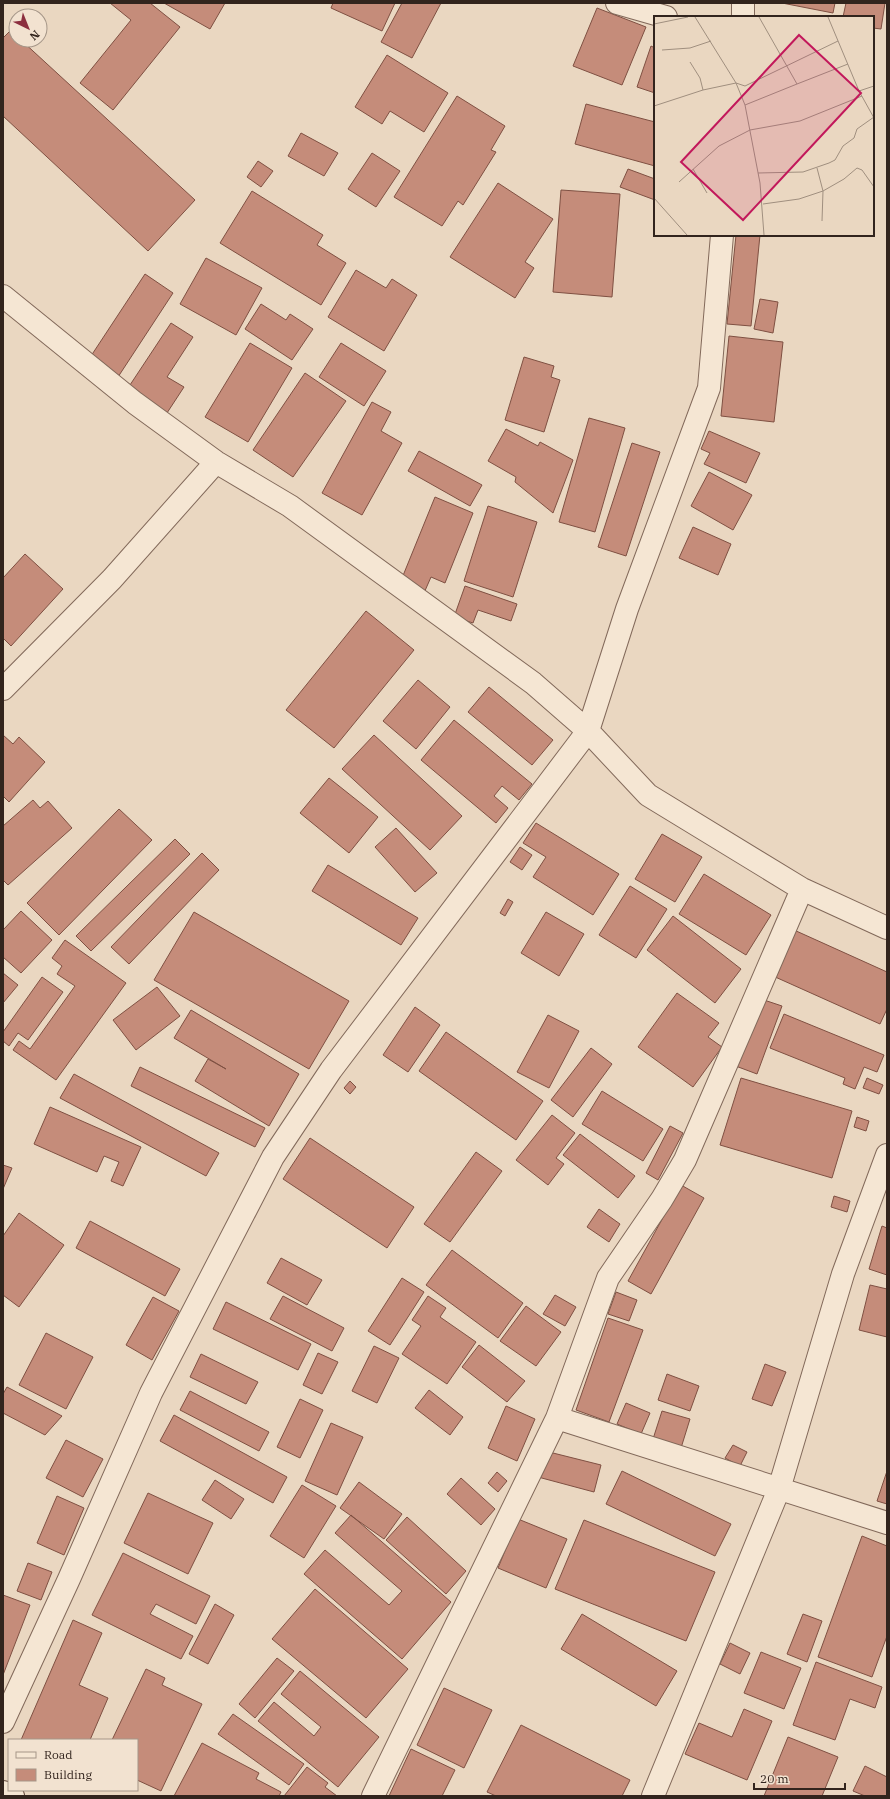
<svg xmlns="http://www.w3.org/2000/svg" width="890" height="1799" viewBox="0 0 890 1799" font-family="'IBM Plex Serif',serif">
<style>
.building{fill:#c58c7a;stroke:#7f5042}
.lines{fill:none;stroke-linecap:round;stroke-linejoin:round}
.street-casing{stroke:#82695a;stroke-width:24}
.secondary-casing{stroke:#634a3d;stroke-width:24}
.street{stroke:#f5e6d3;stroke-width:22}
.secondary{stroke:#f5e6d3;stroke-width:22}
.inset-road{fill:none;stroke:#a08f7f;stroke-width:1}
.view{fill:#c2185b;fill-opacity:0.15;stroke:#c2185b;stroke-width:2}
.inset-edge{fill:none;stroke:#32241d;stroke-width:2}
</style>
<rect width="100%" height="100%" fill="#ead7c1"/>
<path class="building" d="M110,3h40l30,24 -67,83 -33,-27 51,-63z
M164,3h61l-15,26z
M333,3h62l-13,28 -51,-23z
M402,3h39l-29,55 -31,-16z
M782,3h53l-2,10z
M846,3h39l-4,26 -8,-1v-11h-30z
M597,8l49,19 -24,58 -49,-19z
M11,30l5,5v5h5l174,160 -47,51 -145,-135v-78z
M651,46l4,2v45l-18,-6z
M387,55l61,38 -24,39 -34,-21 -8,13 -27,-17z
M457,96l48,30 -14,24 5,2 -33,53 -5,-4 -16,25 -48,-29z
M586,104l69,18v44l-80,-22z
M301,133l37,20 -14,23 -36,-20z
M372,153l28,18 -24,36 -28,-18z
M258,161l15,10 -12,16 -14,-10z
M628,169l27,10v21l-35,-13z
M498,183l55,36 -28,43 9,6 -19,30 -65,-41z
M561,190l59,4 -8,103 -59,-5z
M252,191l71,44 -6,10 29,18 -25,42 -101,-62z
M736,235h24l-9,91 -24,-2z
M206,258l56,30 -26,47 -56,-31z
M356,270l30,18 6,-9 25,16 -33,56 -56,-34z
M145,274l28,19 -55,84 -29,-18z
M760,299l18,3 -5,31 -19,-4z
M261,304l25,16 4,-6 23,15 -21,31 -47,-31z
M171,323l22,14 -26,40 17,10 -19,29 -39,-25z
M729,336l54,6 -9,80 -53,-6z
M250,343l42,25 -44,74 -43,-25z
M341,343l45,28 -22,35 -45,-29z
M524,357l30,9 -3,11 9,3 -16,52 -39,-12z
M305,373l41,28 -53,76 -40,-27z
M372,402l19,10 -10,19 21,12 -40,72 -40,-22z
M589,418l36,10 -30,104 -36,-10z
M506,429l32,17 2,-4 33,18 -20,53 -38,-31 1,-5 -28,-16z
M709,431l51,22 -14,30 -42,-19 6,-11 -9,-4z
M632,443l28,9 -34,104 -28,-9z
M419,451l63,34 -12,21 -62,-35z
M709,472l43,23 -19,35 -42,-24z
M435,497l38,16 -28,70 -14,-6 -7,16 -24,-10z
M488,506l49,16 -24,75 -49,-16z
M693,527l38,17 -13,31 -39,-17z
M25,554l38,35 -52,57 -7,-7 -1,1v-62z
M465,586l52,18 -6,17 -33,-11 -5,13 -19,-6z
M366,611l48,39 -80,98 -48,-38z
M418,680l32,27 -34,42 -33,-28z
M489,687l64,53 -21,25 -64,-53z
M454,720l78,64 -13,16 -17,-14 -8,10 14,12 -12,15 -75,-63z
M3,735l10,9 6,-7 26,25 -36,40 -6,-6z
M374,735l88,81 -32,34 -88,-81z
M329,778l49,39 -29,36 -49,-40z
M33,800l7,8 8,-7 24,27 -64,57 -5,-5v-54z
M119,809l33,31 -93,95 -32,-32z
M536,823l83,51 -26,41 -60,-38 13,-20 -23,-14z
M396,828l41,45 -22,19 -40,-45z
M662,834l40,23 -27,45 -40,-23z
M175,839l15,15 -99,97 -15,-15z
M520,847l12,8 -10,15 -12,-8z
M202,853l17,17 -90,94 -18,-17z
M328,865l90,53 -17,27 -89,-54z
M704,874l67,41 -25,40 -67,-41z
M630,886l37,23 -31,49 -37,-23z
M508,899l5,3 -8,14 -5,-3z
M21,911l31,29 -31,33 -18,-16v-27z
M194,912l155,89 -40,68 -155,-89z
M546,912l38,22 -25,42 -38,-23z
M673,916l68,53 -26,34 -68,-53z
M794,930l93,42v37l-7,15 -107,-48z
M65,940l61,43 -70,97 -43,-30 6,-9 11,8 45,-63 -18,-12 5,-8 -10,-8z
M3,973l15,12 -15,18z
M42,977l21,15 -35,48 -10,-7 -9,13 -6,-5v-9z
M157,987l23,29 -44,34 -23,-30z
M677,993l42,30 -11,14 14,10 -29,40 -55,-40z
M758,998l24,8 -25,68 -24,-9z
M415,1007l25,18 -32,47 -25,-17z
M191,1010l108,64 -30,52 -74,-45 13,-22 18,10 -52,-31z
M784,1014l100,41 -7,17 -13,-5 -9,22 -12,-5 2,-6 -75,-30z
M548,1015l31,16 -30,57 -32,-16z
M446,1032l97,69 -27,39 -97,-69z
M591,1048l21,16 -39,53 -22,-17z
M140,1067l125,61 -10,19 -124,-61z
M74,1074l145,79 -13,23 -146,-78z
M741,1078l111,33 -20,67 -112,-33z
M867,1078l16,7 -4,9 -16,-6z
M350,1081l6,6 -6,7 -6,-6z
M602,1091l61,38 -20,32 -61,-37z
M50,1107l91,40 -18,39 -12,-5 8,-19 -15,-6 -7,16 -63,-28z
M552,1115l23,18 -19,25 8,6 -16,21 -32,-25z
M857,1117l12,4 -3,10 -12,-4z
M670,1126l13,7 -25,47 -12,-7z
M580,1134l55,42 -17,22 -55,-43z
M310,1138l104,69 -27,41 -104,-69z
M476,1152l26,19 -52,71 -26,-18z
M3,1165l9,3 -9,21z
M681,1185l23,13 -53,96 -23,-13z
M834,1196l16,5 -3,11 -16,-5z
M599,1209l21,15 -11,18 -22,-15z
M19,1213l45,32 -45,62 -16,-12v-59z
M90,1221l90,48 -15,27 -89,-48z
M882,1226l5,2v47l-18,-6z
M452,1250l71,53 -25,35 -72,-53z
M281,1258l41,22 -15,25 -40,-22z
M402,1278l22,14 -34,53 -22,-14z
M870,1285l17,4v48l-28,-7z
M616,1292l21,8 -8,21 -21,-7z
M555,1295l21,12 -11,19 -22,-12z
M283,1296l61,32 -12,23 -62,-32z
M428,1296l18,12 -6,9 36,25 -29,42 -45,-30 19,-28 -9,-6z
M153,1297l26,14 -27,49 -26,-15z
M226,1302l85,42 -13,26 -85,-41z
M526,1306l35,26 -25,34 -36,-25z
M608,1318l35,12 -34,92 -33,-12z
M46,1333l47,24 -27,52 -47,-24z
M479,1345l46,36 -18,21 -45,-35z
M374,1346l25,12 -22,45 -25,-12z
M318,1353l20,9 -16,32 -19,-9z
M201,1354l57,28 -12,22 -56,-27z
M765,1364l21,8 -14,34 -20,-7z
M667,1374l32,12 -9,25 -32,-11z
M7,1387l55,29 -17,19 -42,-22v-19z
M429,1390l34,27 -13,18 -35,-27z
M190,1391l79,41 -10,19 -79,-41z
M300,1399l23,11 -23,48 -23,-11z
M626,1403l24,10 -9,21 -24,-10z
M506,1406l29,13 -18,42 -29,-13z
M662,1411l28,8 -9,29 -28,-9z
M174,1415l113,62 -14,26 -113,-62z
M331,1423l32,14 -26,58 -32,-14z
M66,1440l37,19 -20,38 -37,-19z
M733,1445l14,7 -7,14 -15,-8z
M545,1451l56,14 -7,27 -56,-15z
M622,1471l109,53 -16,32 -109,-52z
M887,1471v33l-10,-3z
M497,1472l10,9 -9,11 -10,-9z
M461,1478l34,31 -14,16 -34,-31z
M215,1480l29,19 -13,20 -29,-19z
M359,1482l43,32 -18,25 -44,-31z
M302,1485l34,21 -32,52 -34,-22z
M148,1493l65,30 -25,51 -64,-31z
M57,1496l27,12 -20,47 -27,-12z
M351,1515l100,87 -49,57 -98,-85 21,-24 64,55 13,-14 -67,-58z
M407,1517l59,54 -20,23 -60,-54z
M518,1519l49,20 -21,49 -48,-20z
M584,1520l131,52 -29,69 -131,-52z
M862,1536l25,10v90l-15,41 -54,-20z
M123,1553l87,43 -14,28 -40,-20 -6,10 43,22 -12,23 -89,-44z
M28,1563l24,9 -11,28 -24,-9z
M315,1589l93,80 -42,49 -94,-79z
M3,1595l27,10 -27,70z
M215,1604l19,11 -26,49 -19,-10z
M582,1614l95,57 -21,35 -95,-57z
M803,1614l19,7 -15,41 -20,-8z
M73,1620l29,13 -23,52 29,13 -18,42h-69z
M730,1643l20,10 -10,21 -20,-10z
M761,1652l40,16 -17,41 -40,-16z
M277,1658l17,13 -39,47 -16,-14z
M816,1662l66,25 -7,21 -25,-9 -15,41 -42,-15z
M146,1669l19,9 -3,7 40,19 -41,87 -24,-11v-40h-25z
M300,1671l79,66 -41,50 -80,-66 16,-19 40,34 7,-9 -40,-33z
M444,1688l48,22 -28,58 -47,-23z
M744,1709l28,12 -25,59 -62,-26 14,-31 33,14z
M233,1714l71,50 -15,21 -71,-51z
M521,1725l109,55 -8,16h-126l-9,-4z
M788,1737l50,20 -16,39h-58z
M202,1743l57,30 -3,6 25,13 -2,4h-105z
M411,1749l44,21 -13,26h-53z
M865,1766l22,11v19h-22l-12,-5z
M307,1767l21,16 -3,4 12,9h-53z"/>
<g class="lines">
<g class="street-casing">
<path id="street" d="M617,3l49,14
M743,17v-14
M3,296l132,107 81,59 74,44 243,177 55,48 60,64 154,94 85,39
M3,689l109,-110 104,-117
M557,1418l51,-140 54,-79 23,-39 117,-271
M3,1722l66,-143 82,-186 122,-236 58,-87 257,-339 39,-122 82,-221 13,-153
M373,1796l184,-378 330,105
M653,1796l126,-307 64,-215 44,-119"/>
</g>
<g class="secondary-casing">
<path id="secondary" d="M3,1792l10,4"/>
</g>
<use href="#street" class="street"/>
<use href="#secondary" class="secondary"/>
</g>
<g transform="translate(654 16)">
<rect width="220" height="220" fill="#ead7c1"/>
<path class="inset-road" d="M41,1l41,66 9,22 15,78 4,52M105,1l38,67 51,-20M174,1l31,74 15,27M0,8l34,-7M8,34l28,-2 21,-7M36,46l10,16 3,12M205,75l15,-5M91,89l52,-21M0,90l49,-16 33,-7 9,3 93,-45M163,152l6,23 -1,30M39,153l14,24M104,157l45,-1 26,-9 6,-3 8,-14 11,-8 3,-9 17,-12M25,166l40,-36 31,-16 50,-9 62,-25M0,182l33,37M109,188l36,-5 24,-8 21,-12 13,-11 5,2 12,17"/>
<path class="view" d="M145,19l62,58 -118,127 -62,-58z"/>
<rect width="220" height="220" class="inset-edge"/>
</g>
<rect width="890" height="1799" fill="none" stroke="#32241d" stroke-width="8"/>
<rect x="8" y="1739" width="130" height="52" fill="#f2e2d0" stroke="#a59688"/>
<rect x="16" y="1752" width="20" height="6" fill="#f5e6d3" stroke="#a59688"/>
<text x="44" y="1759" font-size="12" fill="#32241d">Road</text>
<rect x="16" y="1769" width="20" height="12" fill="#c58c7a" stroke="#a59688"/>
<text x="44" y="1779" font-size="12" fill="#32241d">Building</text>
<g transform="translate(28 28) rotate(137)"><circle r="19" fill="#f2e2d0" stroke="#a59688"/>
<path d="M0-3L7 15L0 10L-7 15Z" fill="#8c2f3f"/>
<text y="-6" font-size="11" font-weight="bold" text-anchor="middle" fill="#32241d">N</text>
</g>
<path d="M754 1783v6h91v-6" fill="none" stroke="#32241d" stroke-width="2"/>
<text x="760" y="1783" font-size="12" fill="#32241d" stroke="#f2e2d0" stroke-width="3" paint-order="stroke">20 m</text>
</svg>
